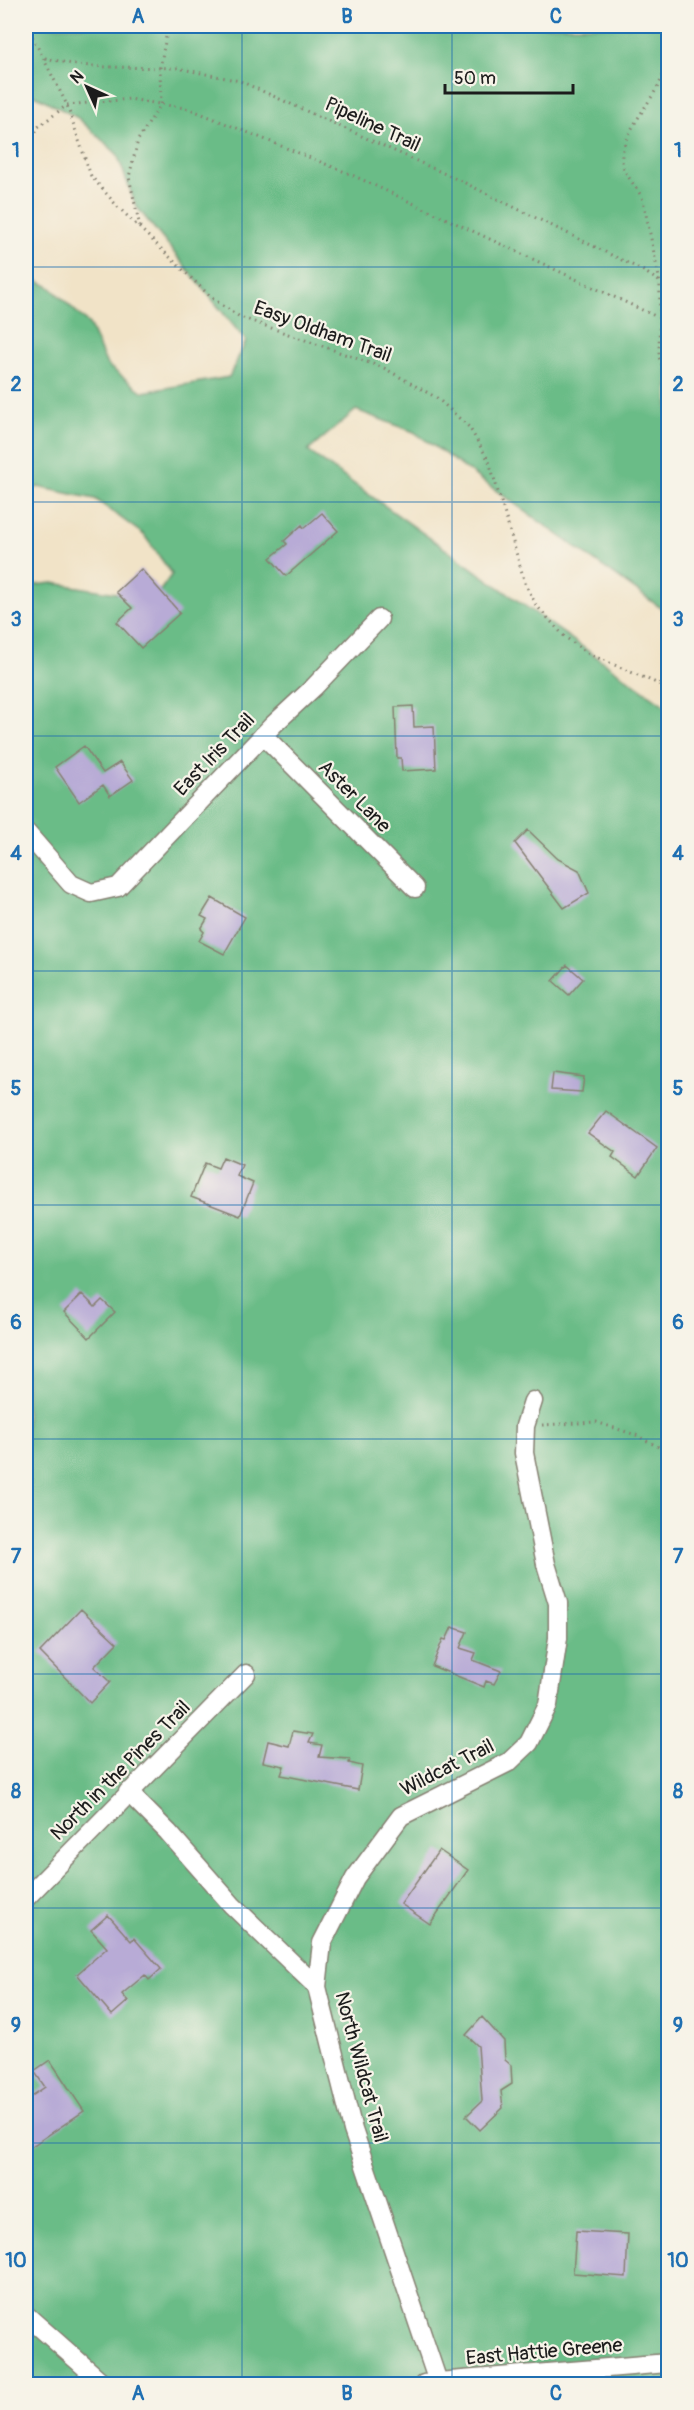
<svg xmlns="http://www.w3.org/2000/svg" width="694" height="2410" viewBox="0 0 694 2410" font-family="Pangolin,sans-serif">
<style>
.forest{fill:#6abc87;stroke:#436c52;stroke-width:1.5}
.building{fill:#b8abd6}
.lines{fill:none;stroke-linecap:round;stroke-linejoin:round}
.street-casing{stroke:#868072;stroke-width:21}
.path{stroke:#868072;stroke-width:3;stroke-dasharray:1.5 4.5;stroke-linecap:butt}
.street{stroke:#fff;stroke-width:18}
.grid{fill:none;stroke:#1f6fb2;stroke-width:1.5;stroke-opacity:0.55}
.labels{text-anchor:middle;stroke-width:4.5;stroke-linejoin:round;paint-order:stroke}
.street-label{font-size:20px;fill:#1c1c1c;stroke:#f7f3e8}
.neatline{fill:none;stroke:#1f6fb2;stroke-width:2}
.grid-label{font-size:20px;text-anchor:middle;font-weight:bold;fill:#1f6fb2}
</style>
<rect width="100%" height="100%" fill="#f7f3e8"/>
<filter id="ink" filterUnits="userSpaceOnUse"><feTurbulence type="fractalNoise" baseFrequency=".0167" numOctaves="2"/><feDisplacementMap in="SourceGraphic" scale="12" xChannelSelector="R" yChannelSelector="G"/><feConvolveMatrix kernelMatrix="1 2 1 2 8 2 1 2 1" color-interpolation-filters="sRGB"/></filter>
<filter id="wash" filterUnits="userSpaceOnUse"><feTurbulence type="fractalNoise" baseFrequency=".008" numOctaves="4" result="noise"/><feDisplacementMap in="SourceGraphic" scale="24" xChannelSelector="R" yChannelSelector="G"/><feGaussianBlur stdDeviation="1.35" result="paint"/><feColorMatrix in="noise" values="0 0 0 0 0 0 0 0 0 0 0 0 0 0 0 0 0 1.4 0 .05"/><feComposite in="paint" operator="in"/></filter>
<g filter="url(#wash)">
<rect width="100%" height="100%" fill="#f1e3c7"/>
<path class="forest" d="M26,26h642v587l-254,-181 -58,-22 -48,41 360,257v1676h-642v-1798l27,-3 101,16 18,-25 -28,-39 -49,-36 -57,-12 -12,5v-217l24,12 39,37 18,41 36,27 86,-15 17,-36 -110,-135 -19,-52 -39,-36 -47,-25h-5z"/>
<g id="blocks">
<path class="building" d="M322,513l16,18 -52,45 -16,-18 17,-14 -3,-3 18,-16 2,3z
M141,569l39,44 -39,35 -24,-26 15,-14 -16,-16z
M413,706l1,21 20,-1 2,43 -34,2 -1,-13h-4l-2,-51z
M84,746l19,27 17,-11 13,18 -23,16 -7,-11 -24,17 -24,-35z
M528,830l30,29 21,11 10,23 -25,15 -49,-65z
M212,898l33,19 -21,37 -25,-13 5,-9 -3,-3 6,-10 -6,-3z
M567,965l16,14 -14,16 -16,-14z
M553,1073l31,4 -2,15 -31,-2z
M606,1111l51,37 -19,28 -26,-19 3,-5 -27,-19z
M223,1157l19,8 -5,11 16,7 -13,33 -49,-19 14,-34 13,5z
M82,1294l13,13 7,-7 13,12 -26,26 -25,-26z
M81,1609l36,34 -23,24 16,15 -20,21 -50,-51z
M452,1627l15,5 -7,16 16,5 -3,7 28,11 -7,13 -8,-3 -2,6 -52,-21 11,-27 3,1z
M293,1731l20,3 -4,9 13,2 -3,12 31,2 -1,4 13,3 -4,24 -77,-15 3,-9 -21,-4 5,-21 21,5z
M439,1850l29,20 -38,54 -29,-20z
M108,1915l23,26 3,-3 27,31 -12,11 -4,-5 -23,19 6,7 -16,14 -35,-41 30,-26 -16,-18z
M482,2017l22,24 1,19 6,5 1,19 -11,7 2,17 -23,22 -14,-14 16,-15 -4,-55 -12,-11z
M50,2060l34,51 -58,39v-50l19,-13 -11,-16z
M576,2231l52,3 -2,43 -53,-4z"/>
</g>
</g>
<g filter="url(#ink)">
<use href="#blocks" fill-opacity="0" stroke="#868072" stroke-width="1.5"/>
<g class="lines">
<g class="street-casing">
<path id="street" d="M263,735l152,153
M26,832l45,52 20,9 27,-6 155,-162 41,-38 65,-68
M128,1792l40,40 64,73 85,82 36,143 85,252
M26,1898l220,-224
M317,1987l5,-44 33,-65 46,-62 108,-54 20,-19 19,-38 10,-67v-35l-12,-39 -22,-111 1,-27 8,-25
M26,2315l78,69
M424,2384l14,-2 230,-19"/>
</g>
<path class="path" d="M27,26l40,79 24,71 27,31 94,91 28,19 144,51 53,30 32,29 20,34 36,122 11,22 29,32 24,17 79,34
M668,26v1
M668,46c-1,14 -3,28 -10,40 -10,19 -38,53 -36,74 1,15 16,27 21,40l17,82 -1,75 9,24
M45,58l32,7 30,2 70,1 63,13 223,101 179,88 26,17
M26,154l12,-27 29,-22 63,-6 60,10 160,65 318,148
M140,227l-11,-50 9,-37 23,-36 -1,-36 8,-42
M542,1425l54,-3 40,13 32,17"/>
<use href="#street" class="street"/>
</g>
</g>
<path class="grid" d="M242,26v2358M452,26v2358M26,267h642M26,502h642M26,736h642M26,971h642M26,1205h642M26,1439h642M26,1674h642M26,1908h642M26,2143h642"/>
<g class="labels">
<g class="street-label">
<text transform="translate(373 124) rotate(25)" y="7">Pipeline Trail</text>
<text transform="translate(323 331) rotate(20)" y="7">Easy Oldham Trail</text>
<text transform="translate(214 754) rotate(-46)" y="7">East Iris Trail</text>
<text transform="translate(355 796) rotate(45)" y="7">Aster Lane</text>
<text transform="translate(447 1767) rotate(-27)" y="7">Wildcat Trail</text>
<text transform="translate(120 1770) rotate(-45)" y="7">North in the Pines Trail</text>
<text transform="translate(362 2067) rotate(75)" y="7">North Wildcat Trail</text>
<text transform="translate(544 2351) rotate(-5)" y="7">East Hattie Greene</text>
</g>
</g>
<rect width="694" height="2410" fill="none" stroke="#f7f3e8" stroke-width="66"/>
<g transform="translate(87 87) rotate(315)" stroke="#f7f3e8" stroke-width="4.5" paint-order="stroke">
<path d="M0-4.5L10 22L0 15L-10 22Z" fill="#1c1c1c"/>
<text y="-9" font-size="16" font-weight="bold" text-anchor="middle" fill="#1c1c1c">N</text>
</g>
<path d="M445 84v9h128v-9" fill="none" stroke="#1c1c1c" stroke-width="3"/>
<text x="454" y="84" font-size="18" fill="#1c1c1c" stroke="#f7f3e8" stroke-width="4.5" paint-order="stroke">50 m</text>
<rect x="33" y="33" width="628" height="2344" class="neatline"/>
<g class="grid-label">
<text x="138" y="23">A</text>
<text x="347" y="23">B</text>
<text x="556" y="23">C</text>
<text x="16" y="157">1</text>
<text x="678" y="157">1</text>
<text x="16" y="391">2</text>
<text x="678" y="391">2</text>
<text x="16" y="626">3</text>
<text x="678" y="626">3</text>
<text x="16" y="860">4</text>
<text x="678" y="860">4</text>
<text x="16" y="1095">5</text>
<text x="678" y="1095">5</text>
<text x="16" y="1329">6</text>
<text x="678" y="1329">6</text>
<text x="16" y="1563">7</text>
<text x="678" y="1563">7</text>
<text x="16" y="1798">8</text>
<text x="678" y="1798">8</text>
<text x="16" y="2032">9</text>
<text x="678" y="2032">9</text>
<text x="16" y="2267">10</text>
<text x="678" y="2267">10</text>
<text x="138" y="2400">A</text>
<text x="347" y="2400">B</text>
<text x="556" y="2400">C</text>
</g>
</svg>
